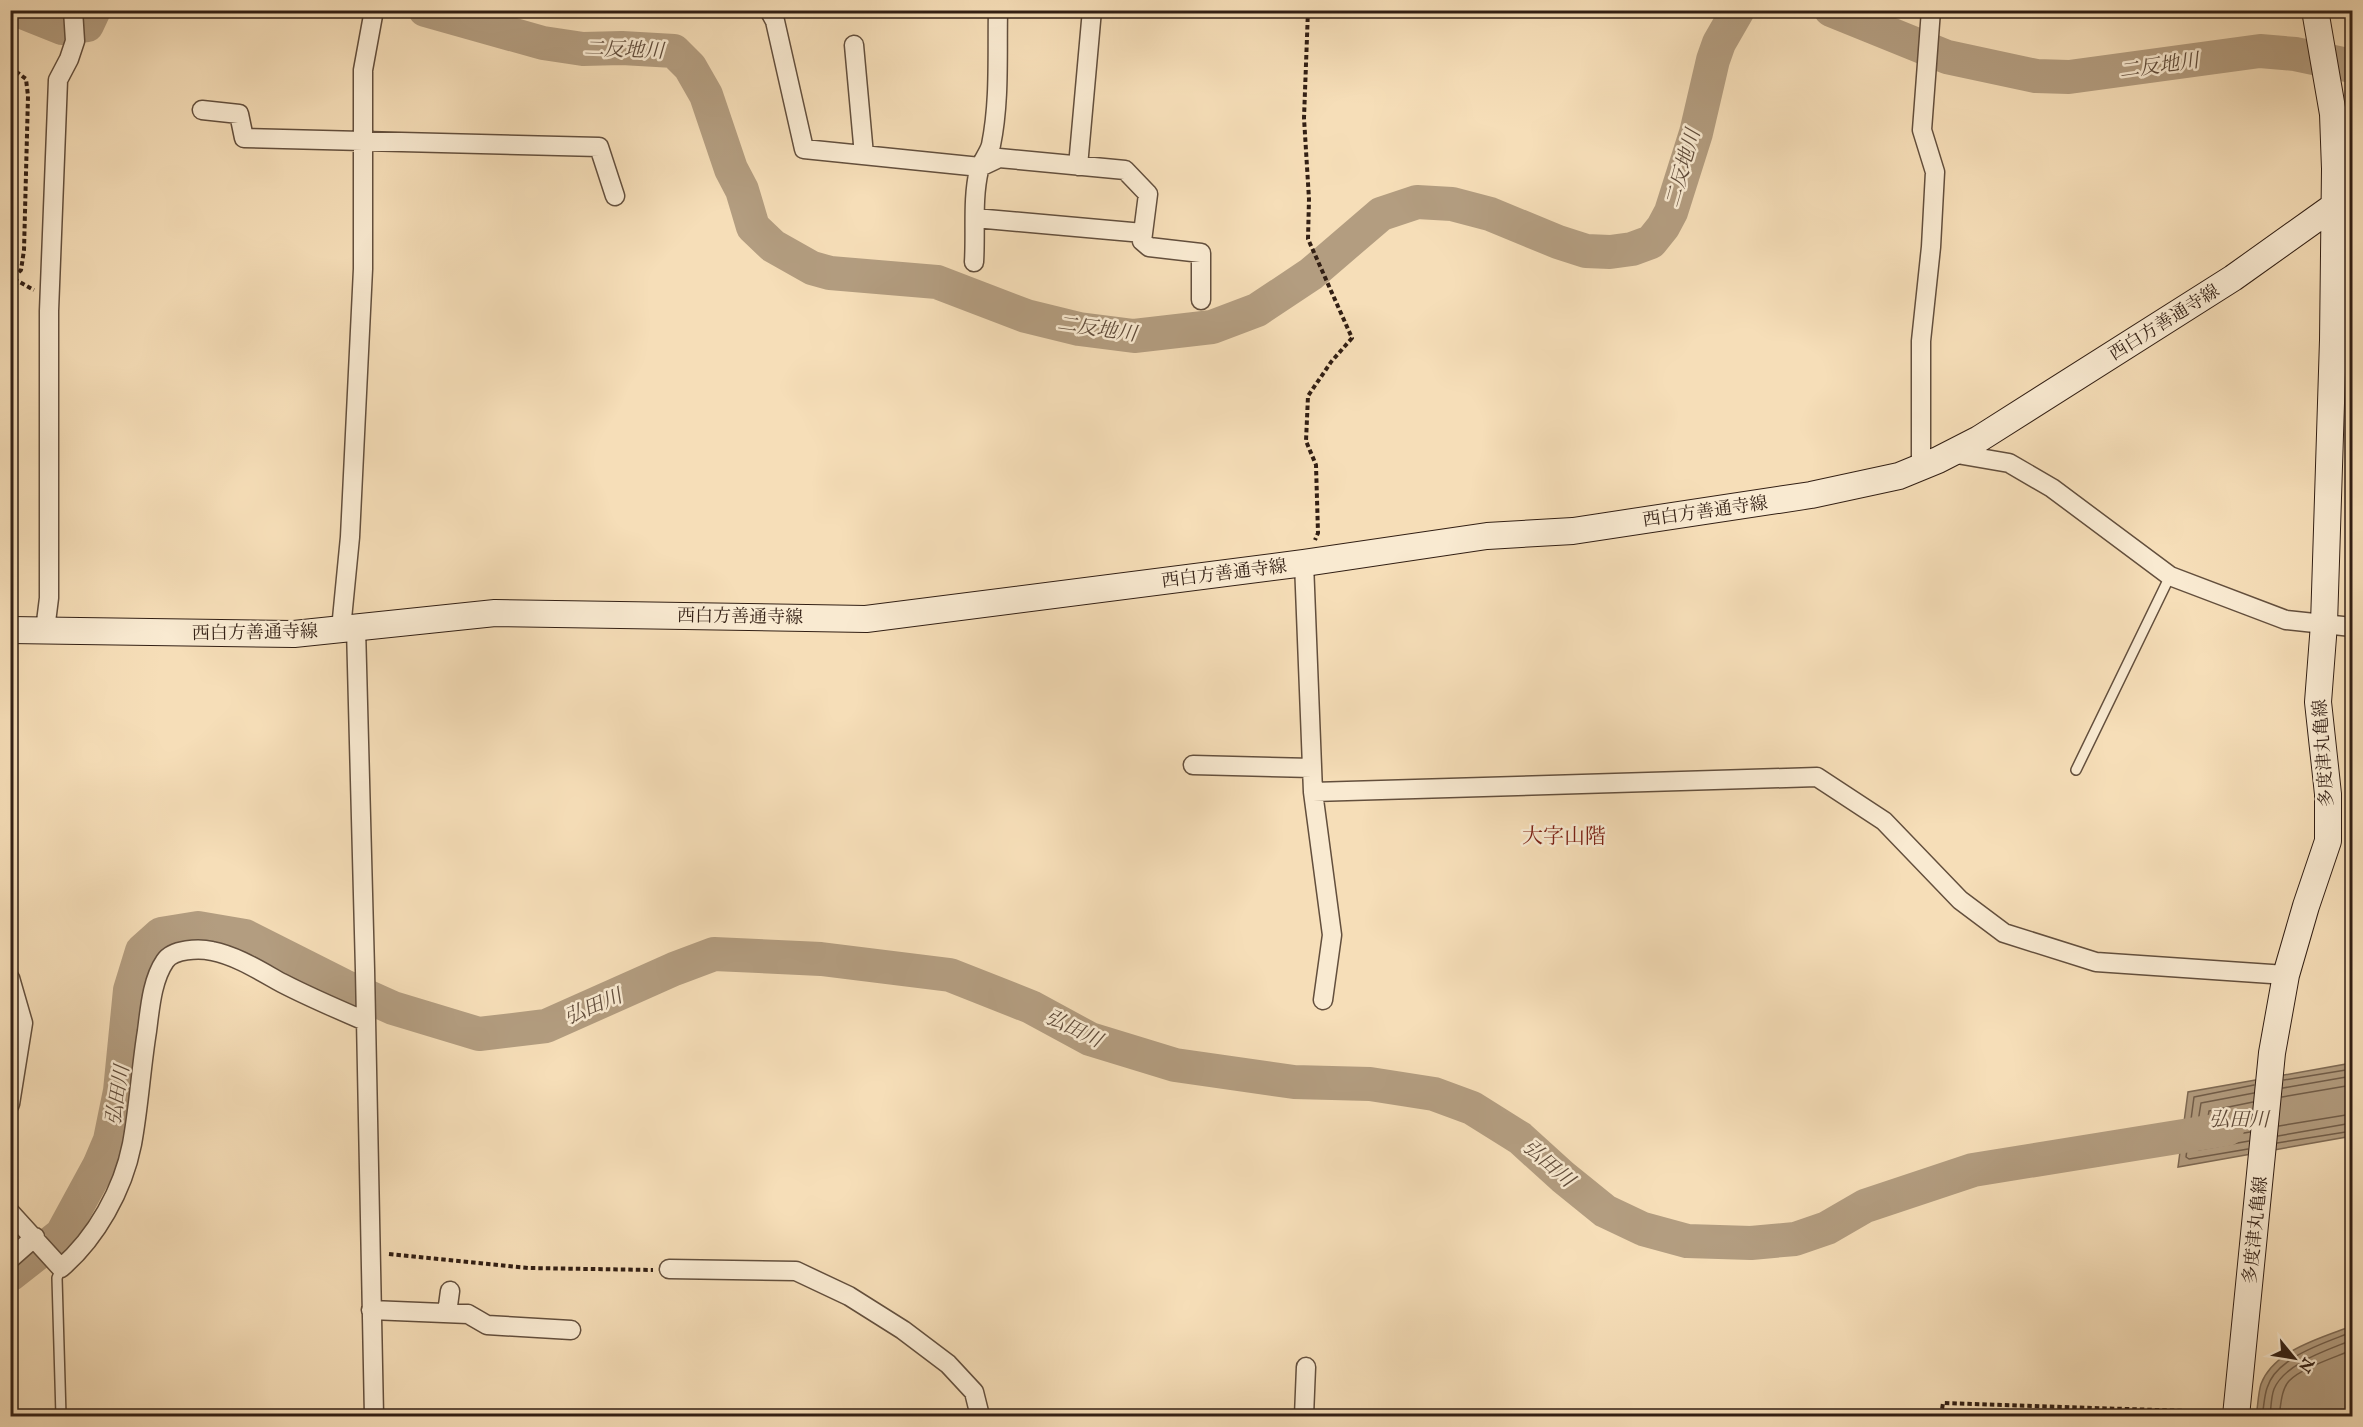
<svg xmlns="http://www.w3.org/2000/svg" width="2363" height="1427" viewBox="0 0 2363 1427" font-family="'IM FELL English','Noto Serif JP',serif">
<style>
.water{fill:#b39d80;stroke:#7f6b55;stroke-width:1.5}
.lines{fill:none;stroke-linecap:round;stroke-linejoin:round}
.shore{stroke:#725e4a;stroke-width:1.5}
.river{stroke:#b39d80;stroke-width:34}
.lane-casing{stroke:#634f3d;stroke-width:12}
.street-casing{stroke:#634f3d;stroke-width:21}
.secondary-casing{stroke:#321f14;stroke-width:28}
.path{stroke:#321f14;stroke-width:4;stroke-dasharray:4.5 3;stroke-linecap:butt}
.lane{stroke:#f9ead1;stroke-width:9}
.street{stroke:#f9ead1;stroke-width:18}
.secondary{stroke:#f9ead1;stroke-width:26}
.labels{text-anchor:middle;stroke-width:5;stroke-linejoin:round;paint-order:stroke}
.street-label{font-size:18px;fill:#321f14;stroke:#f9ead1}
.water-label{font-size:20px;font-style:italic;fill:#5f4b3a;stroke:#f9ead1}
.quarter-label{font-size:21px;fill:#7a1f14;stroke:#f9ead1}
</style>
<rect width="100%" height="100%" fill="#f6deb8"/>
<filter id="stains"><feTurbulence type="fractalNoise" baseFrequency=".00333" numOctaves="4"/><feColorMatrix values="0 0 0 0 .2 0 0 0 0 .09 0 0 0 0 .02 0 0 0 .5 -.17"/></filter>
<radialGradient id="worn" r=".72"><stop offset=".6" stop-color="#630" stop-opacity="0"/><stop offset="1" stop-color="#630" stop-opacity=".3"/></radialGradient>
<path class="water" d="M11,83l5,5 -5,165z
M2352,1063v73l-174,31 10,-75z
M2352,1326v90h-96c2,-10 2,-22 5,-32 13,-34 60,-46 91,-58z"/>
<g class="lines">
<path class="shore" d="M2284,1080l68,-11
M2283,1088l69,-12
M2282,1097l70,-12
M2279,1126l73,-12
M2250,1132l-42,7 -3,-3 4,-25 44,-9
M2278,1136l74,-13
M2249,1141l-51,9 -4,-3 7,-44 53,-10
M2277,1143l75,-12
M2248,1149l-59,10 -3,-2 8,-60 60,-12
M2262,1416c2,-9 2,-19 5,-28 9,-31 58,-45 85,-56
M2270,1416c1,-8 1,-19 4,-27 11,-26 54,-39 78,-49
M2279,1416c2,-11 2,-26 10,-35 12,-13 47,-24 63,-31"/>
<path class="river" d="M17,10l45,18 25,-3 7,-15
M425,10l118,33 40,6 39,-1 52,3 16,16 16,28 25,74 11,21 11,37 20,19 39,22 18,5 107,9 89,34 53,13 55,7 78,-9 45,-17 54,-36 70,-60 36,-12 35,2 38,10 68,28 28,9 24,1 22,-3 19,-7 12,-15 8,-15 25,-79 17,-73 6,-17 19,-33
M1831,10l116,47 89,19 33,1 191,-26 35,3 57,12
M10,1275l52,-41 37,-68 11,-26 10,-49 10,-101 12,-39 19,-17 37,-6 47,8 99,50 49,22 86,26 67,-8 128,-57 40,-15 107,5 129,16 81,32 59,32 85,26 119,17 76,2 64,10 38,14 48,30 43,39 42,34 38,18 44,12 64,2 44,-4 32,-11 38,-22 108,-36 254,-41"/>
<g class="lane-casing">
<path id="lane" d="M2076,770l94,-194
M61,1268l-4,10 4,138"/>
</g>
<g class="street-casing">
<path id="street" d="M769,10l6,11 29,128 176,18 19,-9 126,12 23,24 -6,47 7,6 52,6v47
M854,45l10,110
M202,110l37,4 5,24 355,9 16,49
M1078,166l14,-156
M975,218l168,15
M974,262c2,-31 -2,-62 5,-92 3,-9 10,-17 12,-25 9,-44 6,-91 7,-135
M1951,453l58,10 43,25 118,88 116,44 66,7
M1921,467v-126l10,-94 4,-75 -13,-42 9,-120
M1304,563l9,229 19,143 -9,65
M356,628l9,342 9,446
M341,629l9,-92 13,-268v-199l11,-60
M45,630l4,-32v-287l9,-231 11,-21 6,-18 -2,-31
M1193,765l119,3
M1313,792l504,-15 67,44 76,79 44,33 92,29 190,13
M10,978l13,45 -13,81
M10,1212l51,56c35,-30 62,-78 71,-124 7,-38 9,-76 15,-113 3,-23 5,-51 18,-70 8,-12 34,-13 47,-10 25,5 48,20 70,32 27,14 55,26 83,38
M10,1259l25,-22
M669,1269l127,2 53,25 54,34 45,34 26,28 6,24
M371,1310l97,4 19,11 84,5
M447,1313l3,-22
M1304,1416l2,-49"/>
</g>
<g class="secondary-casing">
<path id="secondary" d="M10,630l284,4 201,-21 371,6 438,-56 183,-27 86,-5 238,-36 88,-19 39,-16 41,-21 254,-161 101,-72 18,-10
M2236,1416l36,-363 14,-78 20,-69 22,-65v-47l-10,-92 6,-78 9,-284 2,-171 -2,-55 -18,-104"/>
</g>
<path class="path" d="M1308,10l-4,108 5,81 -1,40 44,99 -21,24 -23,34 -2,45 10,24 2,68 -3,7
M10,67l16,12 2,17 -4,154 -3,20 -11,11
M14,279l20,11
M389,1254l139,14 125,2
M1941,1416l2,-13 274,9"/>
<use href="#lane" class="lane"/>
<use href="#street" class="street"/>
<use href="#secondary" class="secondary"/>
</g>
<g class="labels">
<g class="street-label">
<text transform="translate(2164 322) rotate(-32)" y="6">西白方善通寺線</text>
<text transform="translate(1705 511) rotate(-8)" y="6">西白方善通寺線</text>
<text transform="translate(1224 573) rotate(-7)" y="6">西白方善通寺線</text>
<text transform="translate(740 616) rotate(1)" y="6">西白方善通寺線</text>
<text transform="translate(255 632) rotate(-1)" y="6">西白方善通寺線</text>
<text transform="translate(2323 753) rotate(-94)" y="6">多度津丸亀線</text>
<text transform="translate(2255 1230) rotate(-84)" y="6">多度津丸亀線</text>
</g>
<g class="water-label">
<text transform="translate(624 49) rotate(2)" y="7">二反地川</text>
<text transform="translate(2159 65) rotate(-8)" y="7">二反地川</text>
<text transform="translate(1682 168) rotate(-74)" y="7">二反地川</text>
<text transform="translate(1097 328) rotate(8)" y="7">二反地川</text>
<text transform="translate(593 1006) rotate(-23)" y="7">弘田川</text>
<text transform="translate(1074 1028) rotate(26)" y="7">弘田川</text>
<text transform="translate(117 1095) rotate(-81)" y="7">弘田川</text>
<text x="2239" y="1126">弘田川</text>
<text transform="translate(1549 1163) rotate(41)" y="7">弘田川</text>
</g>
<g class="quarter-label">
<text x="1564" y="843">大字山階</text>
</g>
</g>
<rect width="2363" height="1427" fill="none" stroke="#f6deb8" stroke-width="36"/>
<rect x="12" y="12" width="2339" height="1403" fill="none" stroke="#321f14" stroke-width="3"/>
<rect x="18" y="18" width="2327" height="1391" fill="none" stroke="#321f14" stroke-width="1.5"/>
<g transform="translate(2294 1358) rotate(120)" stroke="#f9ead1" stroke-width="4.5" paint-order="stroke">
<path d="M0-4.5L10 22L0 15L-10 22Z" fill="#321f14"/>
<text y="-9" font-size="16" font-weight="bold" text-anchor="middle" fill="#321f14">N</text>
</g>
<rect width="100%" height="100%" filter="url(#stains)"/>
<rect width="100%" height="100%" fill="url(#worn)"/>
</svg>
